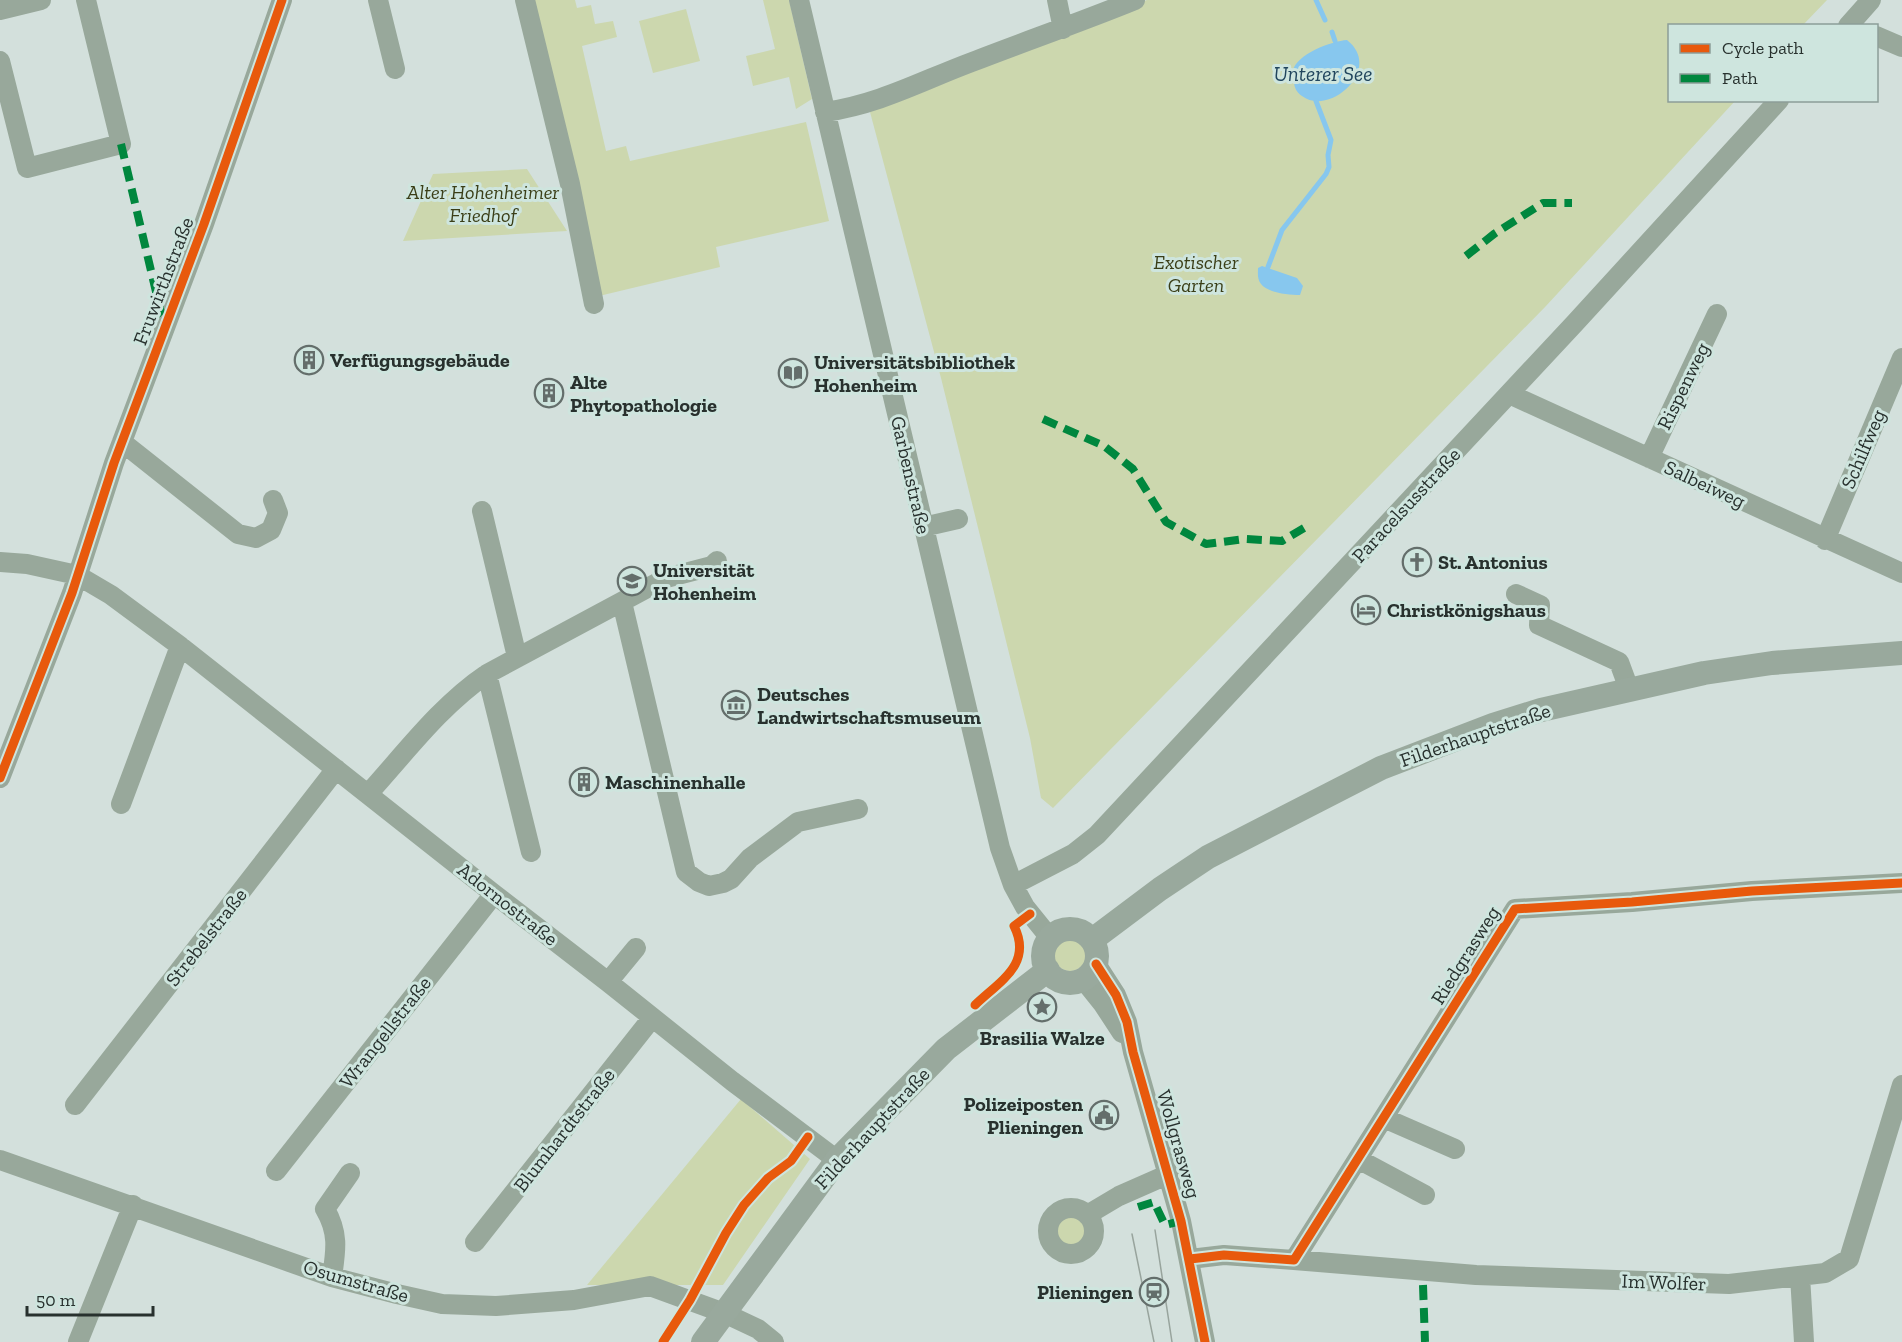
<svg xmlns="http://www.w3.org/2000/svg" width="1902" height="1342" viewBox="0 0 1902 1342" font-family="'Zilla Slab',serif">
<style>
.green{fill:#ccd7ae}
.water{fill:#87c7ee}
.lines{fill:none;stroke-linecap:round;stroke-linejoin:round}
.stream{stroke:#87c7ee;stroke-width:5}
.minor{stroke:#98a89b;stroke-width:20}
.major{stroke:#99a99d;stroke-width:24}
.tram{stroke:#98a49d;stroke-width:1.5}
.quiet{stroke:#00873e;stroke-width:8;stroke-dasharray:15 8;stroke-linecap:butt}
.cycleway-casing{stroke:#cee5de;stroke-width:13}
.cycleway{stroke:#e8590c;stroke-width:9}
.labels{text-anchor:middle;stroke-width:6;stroke-linejoin:round;paint-order:stroke}
.park-label{font-size:20px;font-style:italic;fill:#3a3e17;stroke:#cee5de}
.street-label{font-size:20px;fill:#28312e;stroke:#cee5de}
.poi-label{font-size:20px;font-weight:bold;fill:#28312e;stroke:#cee5de;text-anchor:start}
.water-label{font-size:21px;font-style:italic;fill:#21455d;stroke:#cee5de}
</style>
<rect width="100%" height="100%" fill="#d3e0dc"/>
<path class="green" d="M529,0h46l2,8 14,-3 4,19 18,-3 4,16 -35,9 24,105 20,-5 4,15 176,-39 23,99 -113,26 4,20 -121,29z
M763,0h26l23,99 -16,10 -7,-32 -36,9 -7,-30 29,-7z
M1147,0h680l-24,25 -133,1v74l65,1 -189,205 -493,502 -12,-10 -11,-60 -89,-360 -71,-266 6,-7z
M686,9l14,52 -47,12 -14,-52z
M527,169l40,62 -164,10 30,-67z
M1054 955a16 16 0 1 1 32 0a16 16 0 1 1-32 0Z
M741,1099l69,60 -87,126h-136z
M1057 1231a14 14 0 1 1 28 0a14 14 0 1 1-28 0Z"/>
<path class="water" d="M1347,40c37,29 -18,77 -45,56 -6,-4 -8,-9 -8,-16 -1,-3 -1,-6 -1,-9 3,-17 39,-30 54,-31z
M1262,266l35,12 6,8 -3,9c-11,0 -32,-2 -39,-11 -4,-5 -3,-11 -3,-16z"/>
<g class="lines">
<path class="stream" d="M1316,0l9,20
M1332,32l3,9
M1268,267l14,-37 44,-56 3,-7 -1,-12 3,-15 -15,-39"/>
<path class="minor" d="M378,0l17,69
M525,0l45,184 24,120
M799,0l201,848 13,37 12,22 25,31
M1057,0l6,29
M0,10l41,-10
M1848,26l23,-26
M1876,36l26,11
M0,61l27,107 94,-24 -35,-144
M825,112c55,-8 96,-31 147,-50 54,-21 109,-40 163,-62
M1509,394l393,179
M122,442l116,92 18,4 15,-8 7,-17 -5,-13
M1649,458l68,-144
M482,511l35,146
M923,527l35,-8
M1825,540l77,-182
M0,562l27,2 50,11 34,20 69,51 314,248 114,88 124,99 105,79
M1516,594l24,11 -1,20 80,37 10,27
M622,602l64,270 13,10 10,4 14,-3 8,-4 19,-21 48,-36 60,-13
M487,674l44,178
M0,778l72,-185 42,-130 90,-239 78,-224
M368,794c38,-42 73,-89 119,-120l179,-96 46,-12 5,-5
M121,804l59,-158
M1013,885l60,-31 24,-19 478,-512 204,-223
M1096,964l20,31 11,27 6,30 48,169 24,121
M1083,979l20,25 19,29
M608,982l28,-34
M75,1105l261,-336
M1384,1118l71,31
M1358,1159l67,36
M0,1160l332,117 65,17 45,10 54,2 78,-6 76,-14 74,27 34,16 16,13
M276,1171l218,-277
M1048 1231a23 23 0 1 1 46 0a23 23 0 1 1-46 0Z
M1087,1215l32,-19 50,-22
M475,1242l177,-224
M1190,1259l34,-4 70,5 221,-351 117,-7 120,-11 150,-8
M1294,1260l182,15 253,9 96,-11 24,-14 53,-174
M1800,1276l4,66
M332,1277c4,-27 7,-44 -7,-68l25,-36
M78,1342l55,-137"/>
<path class="major" d="M1043 956a27 27 0 1 1 54 0a27 27 0 1 1-54 0Z
M1092,940l68,-51 48,-32 173,-89 112,-43 48,-15 163,-37 68,-10 130,-10
M703,1342l134,-182 109,-111 102,-79"/>
<path class="tram" d="M1155,1230l17,112
M1132,1234l22,108"/>
<path class="quiet" d="M121,144l40,169 7,7
M1466,256l28,-22 49,-31h29
M1043,419l61,27 29,23 33,53 40,22 39,-5 37,2 22,-13
M1138,1207l16,-5 11,23 16,-4
M1423,1285l2,57"/>
<g class="cycleway-casing">
<path id="cycleway" d="M0,778l72,-185 42,-130 90,-239 78,-224
M1096,964l20,31 11,27 6,30 48,169 24,121
M975,1005c25,-24 58,-41 39,-79l16,-12
M1190,1259l34,-4 70,5 221,-351 117,-7 120,-11 150,-8
M663,1342l27,-42 36,-67 18,-28 24,-27 23,-17 17,-24"/>
</g>
<use href="#cycleway" class="cycleway"/>
</g>
<defs>
<g id="building-ring" transform="scale(1.5)"><circle r="9.5" fill="#cee5de" stroke="#646e6b" stroke-width="1.5"/><path d="M-4-6H4V6H1V3H-1V6H-4ZM-2.5-4.3h1.7v1.8h-1.7ZM.8-4.3h1.7v1.8H.8ZM-2.5-1h1.7V.8h-1.7ZM.8-1h1.7V.8H.8Z" fill="#646e6b"/></g>
<g id="library-ring" transform="scale(1.5)"><circle r="9.5" fill="#cee5de" stroke="#646e6b" stroke-width="1.5"/><path d="M-6-4Q-3-5.5-.7-3.5V5Q-3 3-6 4ZM6-4Q3-5.5 .7-3.5V5Q3 3 6 4Z" fill="#646e6b"/></g>
<g id="church-ring" transform="scale(1.5)"><circle r="9.5" fill="#cee5de" stroke="#646e6b" stroke-width="1.5"/><path d="M-1.2-6h2.4v3.5h3.3v2.4h-3.3V6h-2.4V-.1h-3.3v-2.4h3.3Z" fill="#646e6b"/></g>
<g id="university-ring" transform="scale(1.5)"><circle r="9.5" fill="#cee5de" stroke="#646e6b" stroke-width="1.5"/><path d="M0-5L7-2L0 1L-7-2ZM-4 1L0 2.5L4 1V4Q0 6-4 4Z" fill="#646e6b"/></g>
<g id="hotel-ring" transform="scale(1.5)"><circle r="9.5" fill="#cee5de" stroke="#646e6b" stroke-width="1.5"/><path d="M-6-4.5h1.5V1H6V5H4.5V3h-9V5H-6ZM-4 0a1.8 1.8 0 1 1 3.6 0ZM.5 0V-2.5h3Q6-2.5 6 0Z" fill="#646e6b"/></g>
<g id="museum-ring" transform="scale(1.5)"><circle r="9.5" fill="#cee5de" stroke="#646e6b" stroke-width="1.5"/><path d="M0-6L6-3V-2H-6V-3ZM-5-1h2V3h-2ZM-1-1h2V3h-2ZM3-1h2V3H3ZM-6 4H6V6H-6Z" fill="#646e6b"/></g>
<g id="sight-ring" transform="scale(1.5)"><circle r="9.5" fill="#cee5de" stroke="#646e6b" stroke-width="1.5"/><path d="M0-6L1.8-2.2L6-1.7L2.9 1.2L3.7 5.4L0 3.3L-3.7 5.4L-2.9 1.2L-6-1.7L-1.8-2.2Z" fill="#646e6b"/></g>
<g id="civic-ring" transform="scale(1.5)"><circle r="9.5" fill="#cee5de" stroke="#646e6b" stroke-width="1.5"/><path d="M-.6-6.5H3V-4.5H.6V-3L4-1V1h2V6H-6V1h2V-1L-.6-3ZM-1.2 2.5V6h2.4V2.5Z" fill="#646e6b"/></g>
<g id="station-ring" transform="scale(1.5)"><circle r="9.5" fill="#cee5de" stroke="#646e6b" stroke-width="1.5"/><path d="M-3-6H3Q5-6 5-4V2Q5 4 3 4L4.5 6H3L1.5 4h-3L-3 6H-4.5L-3 4Q-5 4-5 2V-4Q-5-6-3-6ZM-3.5-4v3h7v-3ZM-3.5 1v1.5H-2V1ZM2 1v1.5H3.5V1Z" fill="#646e6b"/></g>
</defs>
<g fill-rule="evenodd">
<use href="#building-ring" x="309" y="360"/>
<use href="#library-ring" x="793" y="373"/>
<use href="#building-ring" x="549" y="393"/>
<use href="#church-ring" x="1417" y="562"/>
<use href="#university-ring" x="632" y="581"/>
<use href="#hotel-ring" x="1366" y="610"/>
<use href="#museum-ring" x="736" y="705"/>
<use href="#building-ring" x="584" y="782"/>
<use href="#sight-ring" x="1042" y="1007"/>
<use href="#civic-ring" x="1104" y="1115"/>
<use href="#station-ring" x="1154" y="1292"/>
</g>
<g class="labels">
<g class="park-label">
<text x="483" y="199">Alter Hohenheimer<tspan x="483" dy="23">Friedhof</tspan></text>
<text x="1196" y="269">Exotischer<tspan x="1196" dy="23">Garten</tspan></text>
</g>
<g class="street-label">
<text transform="translate(163 281) rotate(-69)" y="7">Fruwirthstraße</text>
<text transform="translate(1683 386) rotate(-64)" y="7">Rispenweg</text>
<text transform="translate(1863 449) rotate(-67)" y="7">Schilfweg</text>
<text transform="translate(911 475) rotate(77)" y="7">Garbenstraße</text>
<text transform="translate(1705 484) rotate(25)" y="7">Salbeiweg</text>
<text transform="translate(1406 505) rotate(-47)" y="7">Paracelsusstraße</text>
<text transform="translate(1475 735) rotate(-19)" y="7">Filderhauptstraße</text>
<text transform="translate(508 904) rotate(38)" y="7">Adornostraße</text>
<text transform="translate(206 937) rotate(-52)" y="7">Strebelstraße</text>
<text transform="translate(1465 955) rotate(-58)" y="7">Riedgrasweg</text>
<text transform="translate(385 1032) rotate(-52)" y="7">Wrangellstraße</text>
<text transform="translate(872 1128) rotate(-47)" y="7">Filderhauptstraße</text>
<text transform="translate(564 1130) rotate(-52)" y="7">Blumhardtstraße</text>
<text transform="translate(1179 1144) rotate(74)" y="7">Wollgrasweg</text>
<text transform="translate(356 1281) rotate(16)" y="7">Osumstraße</text>
<text transform="translate(1664 1282) rotate(2)" y="7">Im Wolfer</text>
</g>
<g class="poi-label">
<text x="330" y="367">Verfügungsgebäude</text>
<text x="814" y="369">Universitätsbibliothek<tspan x="814" dy="23">Hohenheim</tspan></text>
<text x="570" y="389">Alte<tspan x="570" dy="23">Phytopathologie</tspan></text>
<text x="1438" y="569">St. Antonius</text>
<text x="653" y="577">Universität<tspan x="653" dy="23">Hohenheim</tspan></text>
<text x="1387" y="617">Christkönigshaus</text>
<text x="757" y="701">Deutsches<tspan x="757" dy="23">Landwirtschaftsmuseum</tspan></text>
<text x="605" y="789">Maschinenhalle</text>
<text x="1042" y="1045" text-anchor="middle">Brasilia Walze</text>
<text x="1083" y="1111" text-anchor="end">Polizeiposten<tspan x="1083" dy="23">Plieningen</tspan></text>
<text x="1133" y="1299" text-anchor="end">Plieningen</text>
</g>
<g class="water-label">
<text x="1323" y="81">Unterer See</text>
</g>
</g>
<rect x="1668" y="24" width="210" height="78" fill="#cee5de" stroke="#8c9d98" stroke-width="1.5"/>
<rect x="1680" y="44" width="30" height="9" fill="#e8590c" stroke="#8c9d98" stroke-width="1.5"/>
<text x="1722" y="54" font-size="18" fill="#28312e">Cycle path</text>
<rect x="1680" y="74" width="30" height="9" fill="#00873e" stroke="#8c9d98" stroke-width="1.5"/>
<text x="1722" y="84" font-size="18" fill="#28312e">Path</text>
<path d="M27 1306v9h126v-9" fill="none" stroke="#28312e" stroke-width="3"/>
<text x="36" y="1306" font-size="18" fill="#28312e" stroke="#cee5de" stroke-width="4.5" paint-order="stroke">50 m</text>
</svg>
